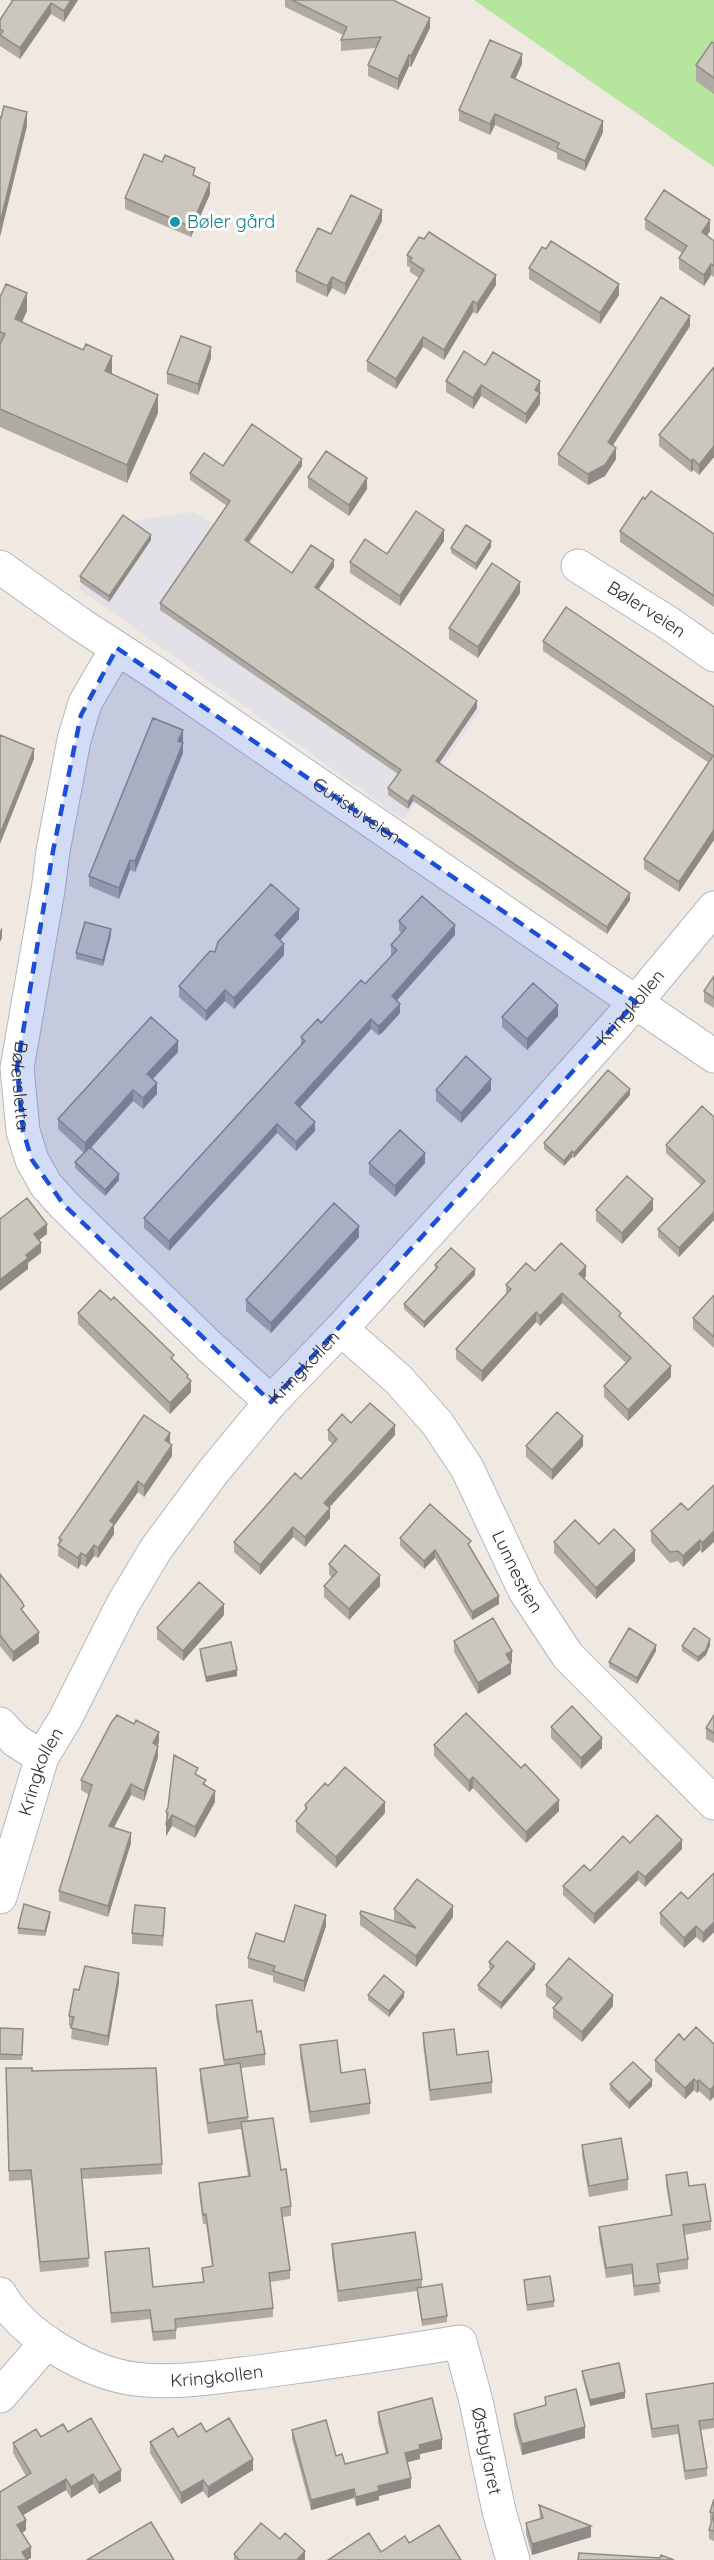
<svg xmlns="http://www.w3.org/2000/svg" width="714" height="2560" viewBox="0 0 714 2560" font-family="Quicksand,sans-serif">
<style>
.industrial{fill:#e3e1e8}
.green{fill:#b6e59e}
.lines{fill:none;stroke-linecap:round;stroke-linejoin:round}
.minor-casing{stroke:#b4b7c1;stroke-width:35}
.minor{stroke:#fff;stroke-width:33}
.wall{fill:#afaba4}
.shaded-wall{fill:#8e8b86}
.building{fill:#cbc7bf;stroke:#8e8b86;stroke-width:1.5}
.marked{fill:#1d4ed8;fill-opacity:0.2;stroke:#1d4ed8;stroke-width:4.5;stroke-dasharray:12 8;stroke-linejoin:round}
.culture-dot{fill:#0f9aa8;stroke:#fff;stroke-width:2}
.labels{text-anchor:middle;stroke-width:6;stroke-linejoin:round;paint-order:stroke}
.culture-label{font-size:18px;fill:#0d838f;stroke:#fff;text-anchor:start}
.street-label{font-size:18px;fill:#2e2e2e;stroke:#fff}
</style>
<rect width="100%" height="100%" fill="#efe9e1"/>
<path class="industrial" d="M193,512l25,14 263,184 -77,110 -326,-232 45,-65z"/>
<path class="green" d="M474,0h240v167z"/>
<g class="lines">
<g class="minor-casing">
<g id="minor">
<path id="s1" d="M578,566l92,58 44,31"/>
<path id="s2" d="M0,567l80,57 77,50 557,382"/>
<path id="s3" d="M117,648l-32,55 -11,37 -21,111 -5,39 -31,178 6,63 9,29 14,25 18,20 145,141 62,56"/>
<path id="s4" d="M341,1329l58,51 38,43 30,45 58,123 43,65 146,147"/>
<path d="M0,1724l16,17 26,16"/>
<path id="s5" d="M0,1897l42,-140 23,-38 58,-115 33,-55 57,-77 58,-70 70,-73 190,-209 105,-118 78,-94"/>
<path id="s6" d="M0,2294c23,42 89,79 135,85 41,5 82,-2 123,-7 67,-9 135,-19 202,-30l16,59 23,110 14,49"/>
<path d="M0,2396l47,-54"/>
</g>
</g>
<use href="#minor" class="minor"/>
</g>
<path class="wall" d="M10,0h68l-14,22 -13,-8 -31,45 -20,-13v-26l12,-19z
M285,0h108l37,28 -19,39 -2,-1 -11,24 -30,-14v-11l8,-17 -35,3v-11l2,-5 -58,-28z
M714,43v51l-18,-13v-16z
M522,64l-7,15 88,53 -18,39 -28,-12v-6l-62,-28 -5,10 -31,-14v-11z
M195,177l15,17 -19,43 -66,-28v-11z
M645,219l65,12 -3,5 7,5v36l-3,-2 -7,11 -25,-17v-11l3,-5 -37,-24z
M382,221l-37,74 -13,-7 -5,9 -31,-15v-11l35,-37z
M407,255l89,30 -19,29 -4,-2 -29,48 -21,-13 -27,42 -29,-18v-10l52,-83 -9,-6v-5l-3,-1z
M529,268l90,27 -19,29 -71,-45z
M0,297l27,14 -5,11 90,52 46,39 -31,70 -127,-56z
M690,326l-78,120 4,13 -11,17 -17,9 -30,-20v-11z
M211,358l-13,37 -31,-11v-11z
M485,365l55,27v12l-14,20 -45,-28 -8,13 -27,-17v-11z
M714,367v90l-15,18 -6,-5 -2,2 -32,-26v-11z
M223,466h79l-53,77 43,30 42,-6 -16,23 159,118 -38,55 191,137 -23,34 -194,-133 -5,8 -20,-14v-7l10,-14 -238,-164v-7l67,-97 -37,-26v-7z
M308,477l59,12 -18,27 -41,-28z
M620,531l94,3v73l-94,-65z
M151,540l-42,62 -29,-20v-6z
M444,541l-44,65 -50,-33v-11z
M491,547l-15,23 -25,-17v-5z
M520,593l-42,65 -29,-19v-11z
M543,641l171,66v133l-35,52 -35,-23v-10l65,-96 -166,-112z
M183,741v12l-48,119 -5,-2 -11,29 -30,-13v-10z
M299,919l-19,21 4,15 -50,54 -9,-8 -19,20 -27,-24v-11l36,-34z
M399,921l56,14 -59,65 4,13 -18,20 -4,2 -7,-6 -72,78 16,24 -19,20 -19,-18 -108,118 -25,-23v-10l157,-173v-8l20,-14 44,-39 27,-29h-1v-10l11,-12 -3,-2z
M111,935l-8,31 -27,-7v-6z
M714,976v32l-10,-6v-11z
M558,1016l-31,34 -25,-23v-10z
M178,1052l-25,27 4,15 -14,15 -10,-8 -42,47 28,32 -14,16 -30,-28v-6l9,-9 -26,-24v-10z
M436,1090h55l-30,33 -25,-22z
M630,1095l-56,63 -2,-1 -8,9 -20,-17v-6z
M702,1106l12,114 -35,37 -21,-20v-8l43,-44 -35,-32v-8z
M369,1163h56l-30,34 -26,-23z
M596,1210h57l-31,34 -26,-23z
M359,1237l-88,96 -25,-22v-11z
M435,1265l40,10 -51,53 -20,-19v-5l31,-35z
M535,1271l51,5 -2,3 37,39 50,59 -43,44 -24,-24v-11l22,-23 -64,-60 -22,23 -4,-4 -54,60 -26,-23v-10l50,-55v-9z
M714,1295v53l-21,-19v-11z
M78,1313l96,48 14,18 3,13 -21,22 -92,-90z
M351,1423l44,12 -66,73 1,10 -25,29 -12,-10 -33,38 -26,-23v-10l67,-63 32,-35 -5,-4v-10z
M170,1444l2,12 -28,41 -6,-5 -24,34v8l-16,24 -4,-2 -8,11 -5,-3 -3,5 -20,-13 1,-18z
M526,1446h57l-31,34 -26,-23z
M714,1485l-12,68 -2,-3 -17,17 -5,-6 -8,2 -19,-21v-11l37,-21z
M400,1538l71,10 28,56 -27,16 -37,-62 -11,11 -24,-23z
M554,1542l45,2 36,17 -39,38 -42,-46z
M329,1564l51,22 -31,34 -25,-23v-11l8,-8 -3,-4z
M0,1574l24,39 15,30 -26,19 -13,-16z
M224,1615l-41,46 -26,-22v-11z
M454,1641l58,21h-1v12l-33,20 -24,-42z
M710,1645l-4,10 -8,7 -16,-11v-5z
M200,1649l37,27 -31,6 -6,-27z
M656,1651l-19,33 -28,-17v-5z
M714,1715v28l-8,-4v-11z
M551,1727l51,21 -21,21 -30,-31z
M159,1742l-2,4 1,11 -14,44 -13,-6 -17,32 17,16 -23,74 -49,-16v-10l30,-96 -8,-5v-10z
M434,1745l125,66 -33,32 -53,-55 -4,4 -35,-36z
M198,1776l8,9 9,17 -20,36 -23,-12 -6,10v-24z
M328,1786l57,27 -49,55 -40,-36v-11l9,-10v-6z
M630,1843l52,6 -37,38 -7,-7 -44,44 -31,-29v-9l27,-15z
M714,1873v59l-11,11 -7,-6 -12,11 -24,-24v-11l28,-14z
M394,1909l59,8 -37,50 -56,-42v-11l38,9 -4,-3z
M50,1917l-5,19 -27,-2v-6z
M165,1919l-2,27 -31,-2v-11z
M326,1926l-22,66 -31,-10v-6l-25,-8v-10l36,-16z
M489,1962l46,7 -34,40 -23,-19v-5l13,-15 -2,-2z
M119,1983l-11,63 -37,-7 1,-12 -3,-1v-10l10,-26z
M546,1985l67,21 -31,36 -29,-24v-10l3,-4 -10,-8z
M368,1995l36,2 -15,20 -21,-17z
M216,2005l41,27 8,22v11l-24,3 7,53 33,49 10,36v10l-9,1 8,53v9l-20,3 3,26v9l-97,11v11l-23,2 -3,-22 -39,4 -6,-71 48,35 50,-5 -1,-14 10,-2 -6,-42h-3l-4,-31v-10l49,-7 -7,-47 -33,5 -8,-54v-11l24,-4 -8,-49z
M0,2028l23,1 -1,31h-22z
M423,2033l69,49v11l-62,8 -7,-57z
M684,2040l30,4 -4,57 -11,-10 -2,2 -3,-3 -9,9 -30,-28v-11z
M300,2045l41,28 29,30v11l-60,9 -10,-67z
M6,2068l26,3 130,93v10l-80,5 7,88 -49,5 -9,-92 -22,1z
M610,2084l42,2 -23,23 -19,-19z
M582,2145l46,34v11l-39,7 -7,-41z
M666,2175l23,11 22,35v9l-27,5 4,24v10l-30,4 2,19 -26,4 -2,-22 -26,4 -7,-41v-10l72,-12 -5,-30z
M332,2244l90,35v8l25,29v6l-25,4 -5,-35 -79,11 -6,-47z
M524,2280l30,21v6l-27,4z
M582,2371l43,27 -35,8 -8,-30z
M714,2383v45l-13,2 6,38v8l-22,4 -7,-46 -26,4 -6,-35v-9z
M545,2397l40,41 -63,17 -8,-30v-11l31,-9z
M378,2412l64,37 -22,5v5l-13,3 4,26 -32,8v4l-23,6 -2,-8 -43,12 -19,-71v-9l44,26 9,8 41,-10 -8,-32z
M68,2432l53,49 -22,13 -6,-10 -22,14 -5,-8 -43,25 3,15 -4,3 9,25 -4,2h-27l26,-84 -13,-23v-10z
M206,2432l47,38 -45,28 -5,-7 -22,13 -31,-51v-11z
M714,2499v42l-5,-2v-9l3,-8 -2,-1v-9z
M539,2505l52,32 -59,18 -6,-21v-11l14,-4z
M234,2554l71,6h-71z"/>
<path class="shaded-wall" d="M71,0h7l-14,22v-11z
M51,3v11l-31,45v-11z
M430,18v10l-19,39v-11z
M522,54v10l-11,24v-11z
M409,55v11l-11,24v-11z
M27,112v14l-27,111v-14z
M495,114v11l-5,10v-11z
M603,121v11l-18,39v-10z
M210,183v11l-19,43v-10z
M382,210v11l-37,74v-11z
M710,220v11l-8,12v-11z
M711,264v11l-7,11v-11z
M496,275v10l-19,29v-10z
M332,277v11l-5,9v-11z
M619,284v11l-19,29v-11z
M27,293v18l-12,26v-18z
M473,301v11l-29,48v-10z
M690,316v10l-82,127v-11z
M423,337v10l-27,42v-10z
M211,347v11l-13,37v-11z
M112,356v18l-7,-3z
M540,381v23l-14,20v-10l9,-24z
M481,385v11l-8,13v-11z
M158,395v18l-31,70v-18z
M714,446v11l-15,18v-10z
M616,448v11l-11,17 -17,9v-11z
M302,459v7l-57,81v-7z
M693,459v11l-2,2v-11z
M367,478v11l-18,27v-11z
M444,530v11l-44,65v-10z
M151,535v5l-42,62v-6z
M491,541v6l-15,23v-6z
M334,560v7l-19,27v-7z
M520,582v11l-42,65v-11z
M477,701v7l-41,60v-7z
M183,730v11l-5,11v-11z
M183,743v10l-48,119v-11z
M34,749v10l-34,85v-10z
M413,795v6l-5,8v-7z
M714,830v10l-35,52v-10z
M130,860v10l-11,29v-11z
M630,893v7l-23,34v-7z
M299,909v10l-24,27v-11z
M455,925v10l-63,71v-10z
M2,927v11l-2,4v-11z
M111,929v6l-8,31v-6z
M284,944v11l-50,54v-11z
M225,990v11l-19,20v-10z
M400,1004v9l-18,20 -4,2v-9z
M558,1005v11l-31,34v-11z
M371,1019v10l-76,84v-10z
M178,1041v11l-31,33v-11z
M491,1079v11l-30,33v-10z
M157,1083v11l-14,15v-11z
M630,1089v6l-56,63v-5z
M133,1090v11l-48,53v-11z
M315,1122v9l-19,20v-9z
M277,1124v9l-108,118v-10z
M572,1151v6l-8,9v-5z
M425,1153v10l-30,34v-11z
M119,1174v6l-14,16v-6z
M653,1199v11l-31,34v-11z
M714,1212v8l-35,37v-9z
M47,1224v10l-13,10v-10z
M359,1226v11l-88,96v-10z
M41,1243v10l-13,10v6l-28,22v-11l26,-25z
M586,1266v10l-7,8v-10z
M475,1269v6l-51,53v-6z
M562,1293v10l-22,23v-10z
M536,1312v10l-54,60v-11z
M671,1366v11l-43,44v-11z
M188,1375v9l3,-3v11l-21,22v-11z
M395,1425v10l-71,78v-10z
M170,1433v11l-5,-4z
M583,1436v10l-31,34v-10z
M172,1445v11l-28,41v-11z
M138,1481v11l-24,34v8l-16,24v-10l12,-27z
M330,1508v10l-25,29v-10z
M293,1527v10l-33,38v-10z
M714,1531v11l-12,11v-10z
M700,1540v10l-17,17v-11z
M94,1545v11l-8,11v-11z
M435,1550v8l-11,11v-8z
M635,1550v11l-39,38v-11z
M81,1553v11l-3,5v-11z
M380,1575v11l-31,34v-11z
M499,1596v8l-27,16v-8z
M224,1604v11l-41,46v-10z
M39,1632v11l-26,19v-10z
M710,1639v6l-4,10 -8,7v-5z
M656,1645v6l-19,33v-6z
M512,1651v11l-6,3v-11z
M511,1663v11l-33,20v-11z
M237,1670v6l-31,6v-5z
M159,1732v10l-6,12v-11z
M602,1738v10l-21,21v-11z
M158,1746v11l-14,44v-10z
M473,1777v11l-4,4v-11z
M131,1784v11l-22,42v-11z
M215,1791v11l-20,36v-11z
M559,1800v11l-33,32v-11z
M385,1802v11l-49,55v-11z
M172,1815v11l-6,10v-11z
M131,1833v10l-23,74v-11z
M682,1840v9l-37,38v-10z
M638,1871v9l-44,44v-10z
M453,1906v11l-37,50v-11z
M50,1912v5l-5,19v-5z
M326,1915v11l-22,66v-11z
M714,1922v10l-11,11v-10z
M696,1926v11l-12,11v-10z
M535,1964v5l-34,40v-6z
M119,1973v10l-11,63v-10z
M404,1992v5l-15,20v-6z
M613,1995v11l-31,36v-10z
M694,2079v11l-9,9v-11z
M652,2080v6l-23,23v-6z
M699,2080v11l-2,2v-11z
M714,2086v11l-4,4v-11z
M625,2392v6l-35,8v-6z
M585,2427v11l-63,17v-11z
M442,2439v10l-22,5v5l-15,4v-10l14,-8z
M253,2459v11l-45,28v-11z
M121,2470v11l-22,13v-11z
M93,2474v10l-22,14v-11z
M411,2478v10l-32,8v4l-23,6v-9l22,-11z
M66,2479v11l-48,28v-11z
M203,2480v11l-22,13v-11z
M354,2489v9l-43,12v-10z
M26,2520v10l-9,6v-11z
M591,2526v11l-59,18v-11z
M31,2547v11l-4,2h-5v-8z
M305,2551v9h-8z"/>
<path class="building" d="M13,0h58l-7,11 -13,-8 -31,45 -20,-13 3,-4 -3,-2v-9z
M292,0h101l37,18 -19,38 -2,-1 -11,24 -30,-14 13,-28 -40,3 6,-13z
M490,40l32,14 -11,23 92,44 -18,40 -28,-13 2,-5 -64,-29 -5,10 -31,-14z
M712,42l2,1v35l-18,-13z
M4,106l23,6 -27,111v-106l1,1z
M144,154l18,8 3,-7 30,13 -2,7 17,8 -19,44 -66,-29z
M664,190l46,30 -8,12 12,9v25l-3,-2 -7,11 -25,-17 8,-12 -42,-27z
M351,195l31,15 -37,74 -13,-7 -5,9 -31,-15 22,-43 13,6z
M429,232l67,43 -19,29 -4,-3 -29,49 -21,-13 -27,42 -29,-18 57,-91 -14,-9 2,-3 -5,-3 12,-18 5,2z
M551,241l68,43 -19,29 -71,-45 13,-21 4,2z
M6,284l21,9 -12,26 68,31 3,-6 26,12 -7,15 53,24 -31,70 -127,-56v-65l5,-10 -5,-2v-35z
M661,297l29,19 -82,126 8,6 -11,17 -17,9 -30,-20z
M181,336l30,11 -13,37 -31,-11z
M464,351l21,14 8,-13 47,29 -5,9 5,3 -14,21 -45,-29 -8,13 -27,-17z
M714,367v79l-15,19 -6,-6 -2,2 -32,-26z
M252,424l50,35 -57,81 47,33 19,-28 23,15 -19,27 162,114 -41,60 194,132 -23,34 -194,-132 -5,7 -20,-14 13,-18 -241,-167 70,-102 -40,-28 14,-20 19,13z
M326,451l41,27 -18,27 -41,-28z
M651,491l63,43v62l-94,-65 23,-34 2,2z
M416,511l28,19 -44,66 -50,-34 15,-23 22,15z
M123,515l28,20 -42,61 -29,-20z
M466,525l25,16 -15,23 -25,-16z
M492,563l28,19 -42,65 -29,-19z
M566,607l148,100v123l-35,52 -35,-23 69,-103 -170,-115z
M153,718l30,12 -5,11 5,2 -48,118 -5,-1 -11,28 -30,-12z
M0,735l34,14 -34,85z
M271,884l28,25 -24,26 9,9 -50,54 -9,-8 -19,21 -27,-25 31,-35 5,1 3,-10z
M422,896l33,29 -63,71 8,8 -18,19 -4,3 -7,-7 -76,84 20,19 -19,20 -19,-18 -108,117 -25,-23 161,-177 -4,-4 17,-18 3,4 40,-43 4,4 32,-34 -6,-5 15,-17 -7,-7z
M85,922l26,7 -8,31 -27,-7z
M714,976v22l-10,-7z
M533,983l25,22 -31,34 -25,-22z
M151,1017l27,24 -31,33 10,9 -14,15 -10,-8 -48,53 -27,-24z
M466,1056l25,23 -30,34 -25,-23z
M608,1070l22,19 -56,64 -2,-2 -8,10 -20,-18z
M702,1106l12,11v95l-35,36 -21,-19 47,-48 -39,-36z
M400,1130l25,23 -30,33 -26,-23z
M90,1147l29,27 -14,16 -30,-28z
M627,1176l26,23 -31,34 -26,-23z
M27,1198l20,26 -13,10 7,9 -15,12 2,3 -28,22v-61z
M334,1203l25,23 -88,97 -25,-23z
M561,1243l25,23 -7,8 42,39 -2,3 52,50 -43,44 -24,-24 27,-28 -69,-65 -22,23 -4,-4 -54,59 -26,-22 55,-60 -5,-4 20,-22 9,8z
M451,1248l24,21 -51,53 -20,-18 34,-37 -3,-2z
M100,1290l11,10 3,-3 60,58 -3,3 17,17 -1,2 4,4 -21,22 -92,-90z
M714,1295v42l-21,-19z
M370,1403l25,22 -71,78 6,5 -25,29 -12,-10 -33,38 -26,-23 61,-69 6,6 36,-40 -9,-9 14,-16 9,9z
M557,1412l26,24 -31,34 -26,-24z
M144,1415l26,18 -5,7 7,5 -28,41 -6,-5 -28,40 4,3 -16,24 -4,-3 -8,11 -5,-3 -3,5 -20,-13 4,-5 -3,-2z
M714,1485v46l-12,12 -2,-3 -17,16 -5,-5 -8,1 -19,-21 30,-28 7,7z
M430,1504l41,37 -3,3 31,52 -27,16 -37,-62 -11,11 -24,-23z
M575,1520l24,24 15,-15 21,21 -39,38 -42,-46z
M345,1545l35,30 -31,34 -25,-23 13,-14 -8,-8z
M0,1574l22,28 2,4 -3,3 18,23 -26,20 -13,-17z
M199,1582l25,22 -41,47 -26,-23z
M493,1618l19,33 -6,3 5,9 -33,20 -24,-42z
M629,1628l27,17 -19,33 -28,-16z
M694,1628l16,11 -4,11 -8,7 -16,-11z
M231,1642l6,28 -31,7 -6,-28z
M572,1706l30,32 -21,20 -30,-31z
M466,1713l55,55 4,-4 34,36 -33,32 -53,-55 -4,4 -35,-36z
M117,1715l17,9 2,-4 23,12 -6,11 5,3 -14,45 -13,-7 -22,42 22,7 -23,73 -49,-15 33,-106 -11,-5 30,-57z
M714,1715v18l-8,-5z
M174,1755l24,13 -3,6 11,6 -3,4 12,7 -20,36 -23,-12 -6,10 2,-12 -2,-1 2,-5z
M345,1767l40,35 -49,55 -40,-36 11,-13 -2,-3 20,-22 3,3z
M657,1815l25,25 -37,37 -7,-6 -44,43 -31,-28 21,-21 6,6 33,-35 7,7z
M714,1873v49l-11,11 -7,-7 -12,12 -24,-25 21,-21 7,7z
M417,1879l36,27 -37,50 -56,-42 1,-3 55,17 -22,-19z
M24,1904l26,8 -5,19 -27,-3z
M135,1905l30,3 -2,28 -31,-3z
M295,1905l31,10 -22,66 -31,-10 2,-5 -27,-8 8,-25 28,9z
M507,1941l28,23 -34,39 -23,-18 16,-19 -5,-4z
M569,1958l44,37 -31,37 -29,-24 9,-10 -16,-13z
M85,1966l34,7 -11,63 -37,-8 3,-11 -5,-1 5,-27 5,1z
M384,1975l20,17 -15,19 -21,-16z
M252,2000l5,32 4,-1 4,23 -41,6 -8,-55z
M696,2027l18,17v42l-4,4 -11,-10 -2,2 -3,-3 -9,9 -30,-28 24,-26 5,6z
M0,2028l23,1 -1,26 -22,-1z
M454,2029l3,26 31,-4 4,31 -62,8 -7,-57z
M337,2040l4,33 24,-4 5,34 -60,9 -10,-67z
M633,2062l19,18 -23,23 -19,-19z
M240,2063l8,54 -40,6 -8,-54z
M6,2068h26v3l124,-3 6,96 -81,5 8,89 -49,4 -9,-92 -22,1z
M273,2118l8,52 5,-1 5,37 -10,2 9,62 -21,3 4,35 -98,11 1,11 -23,2 -3,-22 -39,3 -6,-61 44,-4 4,39 51,-5 -2,-14 11,-2 -7,-52 -3,1 -4,-32 51,-7 -9,-54z
M621,2138l7,41 -39,7 -7,-41z
M687,2172l2,14 16,-2 6,37 -28,4 5,34 -31,5 3,19 -26,3 -2,-22 -26,4 -7,-41 73,-12 -6,-40z
M415,2232l7,47 -84,12 -6,-47z
M550,2276l4,25 -27,4 -3,-25z
M442,2284l5,32 -25,4 -5,-32z
M619,2363l6,29 -35,8 -8,-29z
M714,2383v36l-15,2 8,47 -22,3 -7,-46 -26,4 -6,-35z
M576,2389l9,38 -63,17 -8,-30 32,-9 -1,-8z
M432,2398l10,41 -23,6 1,4 -15,4 6,25 -33,8 1,5 -23,6 -2,-8 -43,11 -19,-70 34,-10 10,36 6,-2 3,10 43,-11 -10,-41z
M91,2418l30,52 -22,13 -6,-9 -22,13 -5,-8 -48,28 8,13 -9,5 14,22 -9,5 5,8h-27v-68l31,-19 -18,-30 23,-14 5,8 22,-13 5,8z
M229,2418l24,41 -45,28 -5,-7 -22,13 -31,-51 23,-14 5,9 23,-14 5,9z
M714,2499v14l-4,-1z
M539,2505l52,21 -59,18 -6,-21 17,-5z
M714,2514v17l-5,-1z
M151,2522l23,38h-87z
M261,2523l19,16 5,-6 20,18 -8,9h-58l-5,-6z
M439,2525l22,35h-133l41,-27 12,19 24,-16 4,7z
M579,2553l81,5 1,-3 13,5h-96z"/>
<path class="marked" d="M117,648l519,354 -365,400 -207,-197 -32,-45 -9,-29 -6,-63 36,-217 28,-136z"/>
<circle class="culture-dot" cx="175" cy="222" r="6"/>
<g class="labels">
<g class="culture-label">
<text x="187" y="228">Bøler gård</text>
</g>
<g class="street-label">
<text dy="6" stroke="none"><textPath href="#s1" startOffset="81">Bølerveien</textPath></text>
<text dy="6" stroke="none"><textPath href="#s2" startOffset="432">Guristuveien</textPath></text>
<text dy="6" stroke="none"><textPath href="#s5" startOffset="1104">Kringkollen</textPath></text>
<text dy="6" stroke="none"><textPath href="#s3" startOffset="453">Bølersletta</textPath></text>
<text dy="6" stroke="none"><textPath href="#s5" startOffset="618">Kringkollen</textPath></text>
<text dy="6" stroke="none"><textPath href="#s4" startOffset="304">Lunnestien</textPath></text>
<text dy="6" stroke="none"><textPath href="#s5" startOffset="132">Kringkollen</textPath></text>
<text dy="6" stroke="none"><textPath href="#s6" startOffset="246">Kringkollen</textPath></text>
<text dy="6" stroke="none"><textPath href="#s6" startOffset="604">Østbyfaret</textPath></text>
</g>
</g>
</svg>
